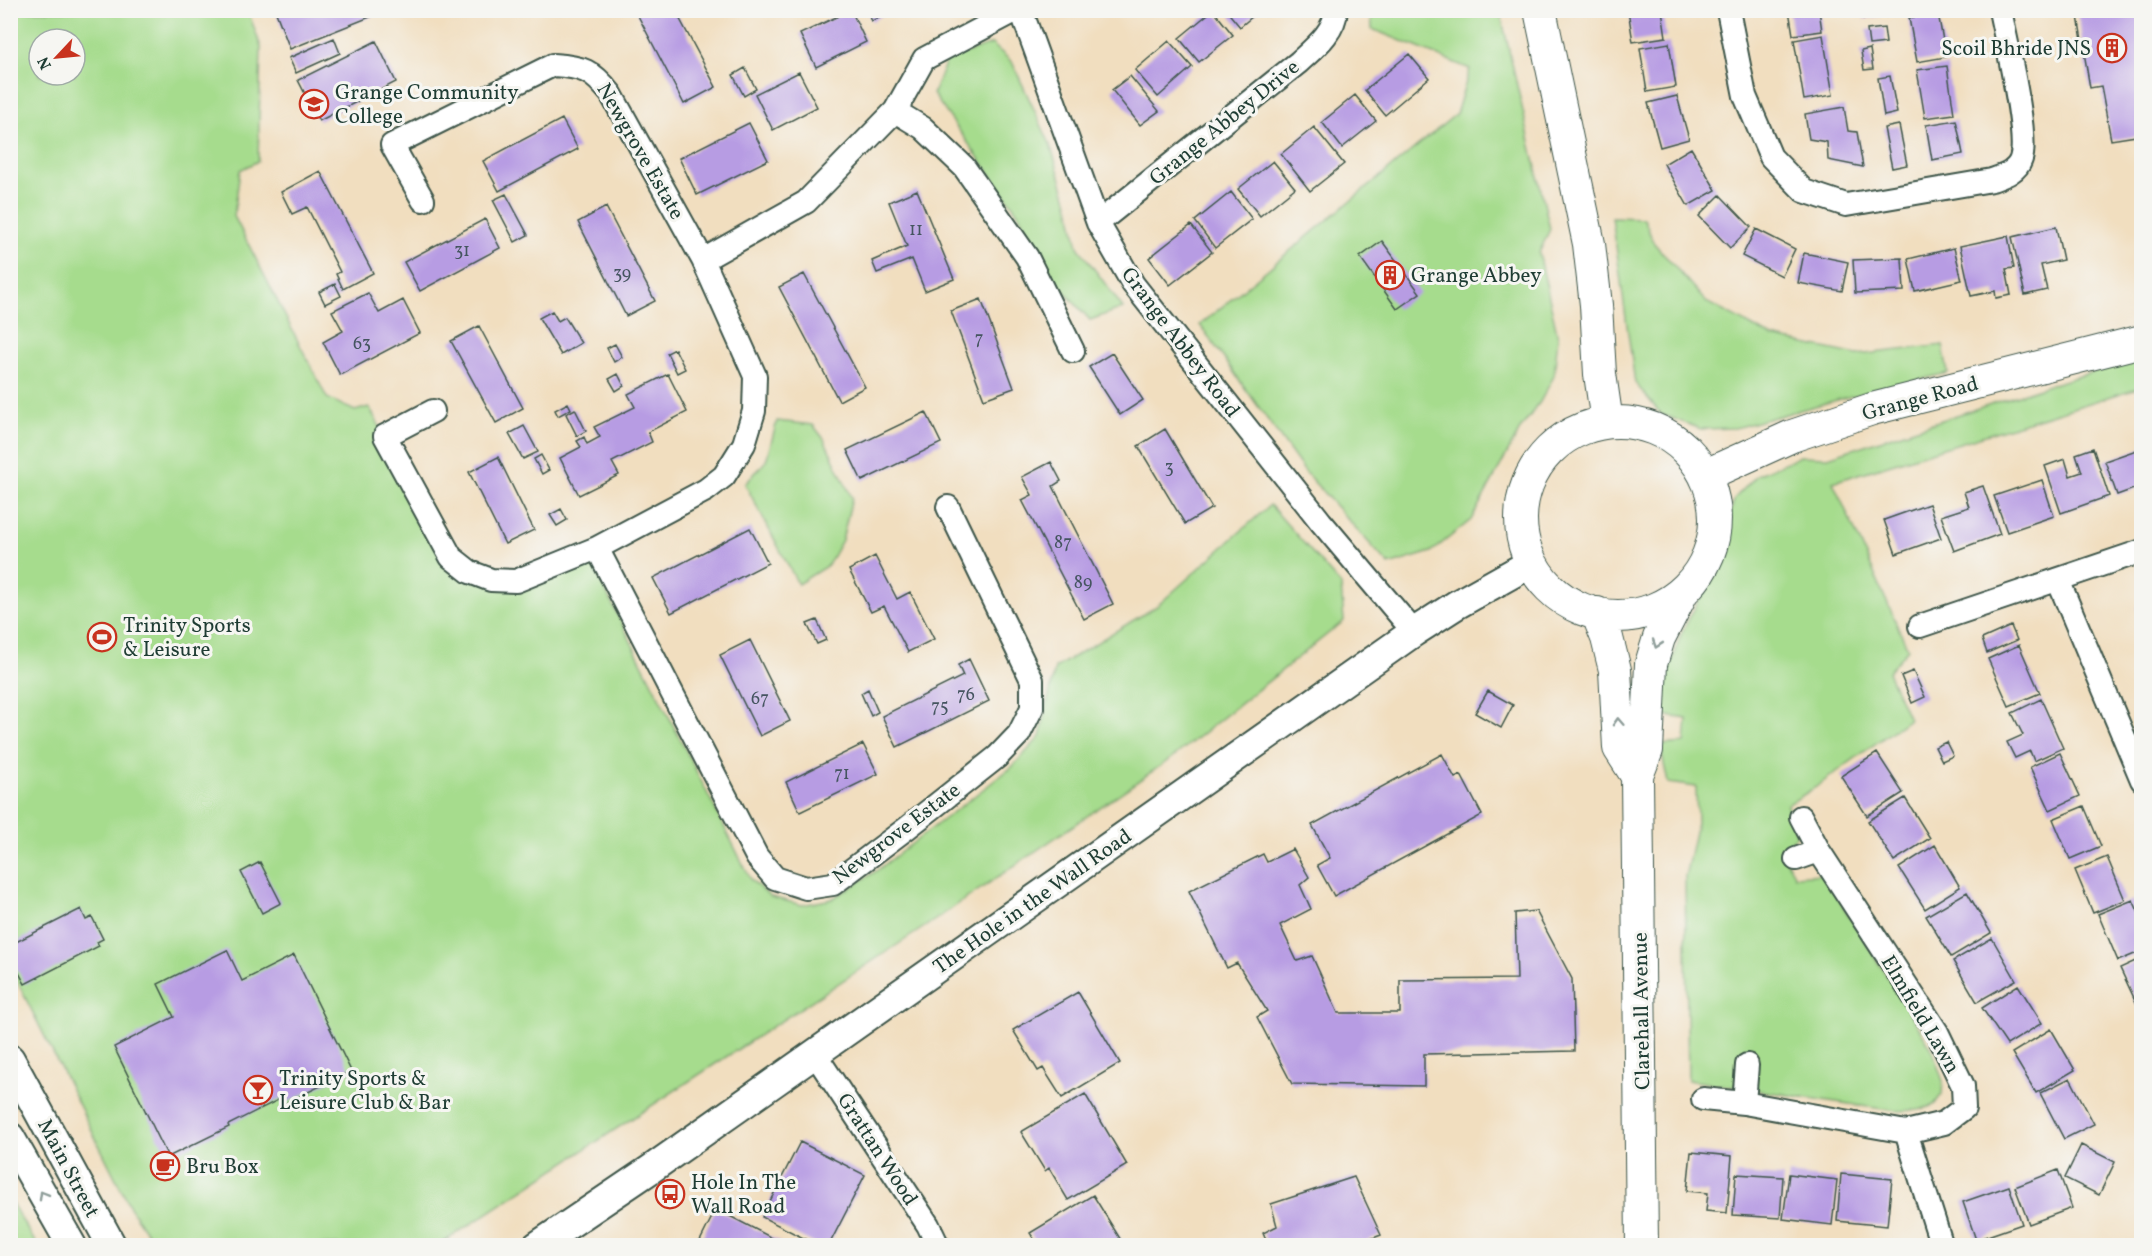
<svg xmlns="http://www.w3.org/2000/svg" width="2152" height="1256" viewBox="0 0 2152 1256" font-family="Vollkorn,serif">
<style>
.green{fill:#a6dc8d;stroke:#628c60;stroke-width:1.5;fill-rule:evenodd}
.building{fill:#b79ce3}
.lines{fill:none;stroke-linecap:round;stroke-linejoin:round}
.minor-casing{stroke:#3e5549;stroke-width:26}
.tertiary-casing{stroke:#3e5549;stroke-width:32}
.secondary-casing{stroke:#3e5549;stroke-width:34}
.minor{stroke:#fff;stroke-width:22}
.tertiary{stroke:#fff;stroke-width:28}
.secondary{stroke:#fff;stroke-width:32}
.oneway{stroke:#8f9e9a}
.labels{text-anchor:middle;stroke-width:6;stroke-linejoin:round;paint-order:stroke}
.number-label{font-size:18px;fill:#455560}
.poi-label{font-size:21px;fill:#1f3d34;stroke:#f6f6f2;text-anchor:start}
.street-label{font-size:21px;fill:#1f3d34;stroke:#f6f6f2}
</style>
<rect width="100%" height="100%" fill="#f6f6f2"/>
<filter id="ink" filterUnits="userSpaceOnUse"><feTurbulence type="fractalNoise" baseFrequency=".0167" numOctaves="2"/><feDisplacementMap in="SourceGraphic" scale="12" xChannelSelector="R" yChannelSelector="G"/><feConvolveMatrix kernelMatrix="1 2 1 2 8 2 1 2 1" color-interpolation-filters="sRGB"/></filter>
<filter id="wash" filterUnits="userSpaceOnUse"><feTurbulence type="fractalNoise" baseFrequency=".008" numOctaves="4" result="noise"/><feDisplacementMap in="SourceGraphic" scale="24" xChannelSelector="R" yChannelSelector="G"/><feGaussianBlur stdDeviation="1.35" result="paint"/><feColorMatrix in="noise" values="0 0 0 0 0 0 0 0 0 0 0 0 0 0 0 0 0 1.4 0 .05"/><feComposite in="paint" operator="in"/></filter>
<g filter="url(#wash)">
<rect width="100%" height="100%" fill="#f1debf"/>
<path class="green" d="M10,11h238l13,36 -3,114 -18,9 -6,46 93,182 28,13 14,-4 78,142 73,39 71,-26 160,318 20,17 31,8 30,-6 43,-27 137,-105 28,-30 15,-69 102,-62 113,-101 71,80 3,36 -172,137 -246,168 -487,319h-284l-23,-34 -121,-242zM39,39h36v36h-36z
M1371,11h129l50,218 -11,24 19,84 -4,39 -14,26 -19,26 -50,92 -40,32 -42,13 -84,-93 -105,-147 256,-211 14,-45 -98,-40z
M992,44l20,18 38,82 19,62 9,41 45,61 -33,12 -37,-41 -35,-66 -85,-119 14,-35z
M1612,217l32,1 9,24 53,60 66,35 85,18 86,-10 5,28 -100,24 -113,31 -34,1 -40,-15 -26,-31z
M2141,358v29l-308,95 75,167 -20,23 21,47 -93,68 -29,18 10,30 -15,18 13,23 28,-2 108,173 12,34 -1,13 -8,11 -15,5 -23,1 -208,-31 -3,-203 12,-54 -1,-36 -28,-4 -8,-38 25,-2 2,-24 -26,-4 3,-32 17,-49 41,-78 5,-35 8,-23 22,-23 43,-19 28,1 221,-72z
M777,421l36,4 11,14 28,59 -10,42 -14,25 -30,19 -53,-100 21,-23z
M10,1202h1l26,43h-26z"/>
<g id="blocks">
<path class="building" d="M275,10h109l1,1 -95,38z
M635,10h40l41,77 -32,17z
M851,10l15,32 -50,25 -16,-33z
M866,10h26l-20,11z
M1213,10l20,25 -34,27 -20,-24z
M1226,10h34l-20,17z
M1628,10h34l4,27 -33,5z
M1789,10h30l3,21 -29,4z
M1862,10h18l1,6 -17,3z
M2077,10h65v125l-31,5 -10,-54 -11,2z
M1938,13l8,44 -29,5 -8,-44z
M1884,28l2,15 -17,2 -2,-15z
M1823,35l10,60 -29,5 -10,-60z
M334,38l6,15 -44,20 -7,-15z
M376,41l20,41 -77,39 -21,-41z
M1169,41l23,26 -34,30 -23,-27z
M1669,43l7,44 -29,5 -7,-44z
M1870,49l3,20 -9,1 -3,-19z
M1409,54l20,24 -44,37 -20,-25z
M1947,66l7,48 -29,4 -8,-48z
M745,68l11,21 -12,7 -11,-21z
M799,72l18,35 -44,23 -18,-36z
M1130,76l29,35 -19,14 -28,-35z
M1890,76l7,37 -13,3 -6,-38z
M1355,95l21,26 -34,27 -20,-26z
M1677,96l12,43 -29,8 -12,-44z
M1844,107l4,24 9,1 6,35 -35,-7 -1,-18 -18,-3 -4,-25z
M562,119l16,30 -79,42 -16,-30z
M1956,120l7,34 -31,6 -6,-35z
M749,123l19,37 -71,35 -18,-37z
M1899,125l8,40 -15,3 -8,-40z
M1314,127l30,37 -34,27 -29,-37z
M1691,148l25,42 -28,16 -24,-42z
M1273,161l22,27 -35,28 -22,-27z
M320,171l53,102 -30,16 -7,-15 4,-2 -33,-65 -15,7 -11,-22z
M917,190l37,89 -29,12 -13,-32 -35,14 -5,-12 35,-15 -18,-44z
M1231,192l21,27 -37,29 -20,-27z
M506,194l22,41 -13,7 -22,-42z
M1720,195l31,32 -21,21 -31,-32z
M606,207l49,94 -29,15 -48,-94z
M485,219l15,29 -80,43 -16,-29z
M1191,225l21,27 -42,33 -21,-27z
M2056,227l7,33 -22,5 6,25 -22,5 -13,-58z
M1756,229l39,20 -13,27 -40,-20z
M2008,236l6,32 -8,1 5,26 -15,3 -1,-7 -24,5 -11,-50z
M1382,241l38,52 -23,16 -37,-52z
M1954,248l8,32 -47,11 -7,-32z
M1804,253l44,9 -6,29 -44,-8z
M1902,258l2,33 -49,2 -2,-33z
M804,274l61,113 -26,14 -60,-114z
M335,284l6,12 -16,8 -6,-12z
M368,293l11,20 24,-13 17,33 -80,42 -17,-33 20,-11 -11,-20z
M981,299l33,89 -30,11 -33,-88z
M552,311l6,10 7,-4 16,26 -20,12 -22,-37z
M479,326l44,82 -27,15 -45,-82z
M615,344l7,13 -8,5 -7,-14z
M675,349l10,20 -8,4 -10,-20z
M1112,353l31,47 -23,15 -31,-48z
M618,374l6,12 -8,5 -7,-12z
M668,374l19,38 -39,20 4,10 -40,20 7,13 -40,20 -19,-37 21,-11 -4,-6 7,-4 3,7 13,-7 -6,-10 41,-20 -7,-13z
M568,403l3,6 -13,7 -3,-6z
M575,409l11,22 -9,5 -11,-22z
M926,412l15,31 -79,38 -15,-31z
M524,426l14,26 -15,7 -14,-25z
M1165,429l47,79 -27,16 -47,-78z
M2093,448l16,48 -48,17 -16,-47 20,-7 5,17 12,-4 -6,-18z
M2142,448v38l-25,9 -12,-34z
M541,455l8,15 -7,4 -8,-15z
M498,457l36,73 -29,14 -36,-72z
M1051,462l10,19 -8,5 60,118 -29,15 -62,-119 10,-5 -10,-18z
M2042,480l12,36 -47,16 -13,-36z
M1983,486l17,48 -46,17 -13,-35 28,-9 -5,-15z
M1929,504l12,34 -45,16 -12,-34z
M561,509l6,11 -10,6 -7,-11z
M750,528l18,35 -97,50 -18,-35z
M875,556l22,43 13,-7 24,47 -26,13 -24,-46 -13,6 -22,-42z
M2142,605v18h-1l-5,-16z
M817,620l9,20 -9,4 -10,-20z
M2011,626l6,14 -30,13 -5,-14z
M750,640l40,81 -30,15 -40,-81z
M2019,645l21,48 -31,13 -21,-47z
M969,659l20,42 -92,46 -15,-31 81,-40 -5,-11z
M1913,671l12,26 -13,6 -11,-27z
M868,689l10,23 -7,4 -10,-23z
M1488,691l25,14 -12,23 -26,-15z
M2041,699l22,49 -29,13 -4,-10 -15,7 -8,-16 16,-7 -11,-22z
M1946,742l7,14 -11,5 -7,-14z
M863,744l15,30 -78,38 -14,-30z
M1877,753l26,40 -36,23 -26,-40z
M2060,753l20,43 -30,14 -20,-43z
M1442,754l13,24 6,-3 21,40 -148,81 -17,-31 13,-7 -18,-33z
M1905,798l25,40 -36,23 -26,-40z
M2084,806l17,40 -31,13 -17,-40z
M1935,845l25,42 -35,22 -26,-41z
M1293,849l16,28 -9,8 11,24 -31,16 17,36 15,-5 26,57h62v-33l117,-1 -2,-66 21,-2 36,68 2,72 -150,3v32l-132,-2 -35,-67 10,-6 -30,-48 -10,5 -38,-77 74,-37 4,8z
M2107,857l18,43 -32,13 -18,-43z
M260,862l21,41 -19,10 -21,-41z
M1967,892l24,41 -40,24 -25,-41z
M2133,900l9,20v31l-24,10 -20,-47z
M81,909l5,11 6,-3 11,22 -6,3 2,4 -74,38 -15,-28v-11z
M1992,938l24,42 -39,22 -24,-41z
M227,950l15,31 52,-26 57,116 -67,33 -2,-6 -54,27 1,2 -61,30 -54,-110 60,-30 -16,-33z
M2142,958v57l-22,-47z
M2018,985l24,38 -35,22 -25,-37z
M1078,992l42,71 -58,35 -19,-30 -5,3 -25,-41z
M2051,1029l24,41 -39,23 -24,-40z
M2070,1078l24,46 -30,15 -24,-46z
M1085,1094l42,71 -59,35 -19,-32 -4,3 -24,-39z
M800,1142l65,33 -36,70h-12l-55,-28z
M2081,1145l34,17 -16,33 -34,-17z
M1691,1152l41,4 -5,57 -21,-2 2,-18 -21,-2z
M2058,1170l14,38 -43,16 -14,-37z
M1736,1174l47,3 -3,41 -47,-3z
M1789,1174l48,6 -5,45 -49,-6z
M1841,1174l51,5 -5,47 -50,-5z
M1354,1177l27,58 -26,10h-87l-5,-12 14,-7 -6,-22z
M2009,1186l13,38 -46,16 -13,-38z
M1093,1195l31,50h-86l-8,-12z
M716,1209l64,33 -1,3h-81z"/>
</g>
</g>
<g filter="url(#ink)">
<use href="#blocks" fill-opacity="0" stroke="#3e5549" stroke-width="1.5"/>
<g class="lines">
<g class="minor-casing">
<path id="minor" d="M1021,10l77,213 35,61 188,238 93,110
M1728,10l17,86 26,61 33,34 42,14 146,-25c11,-4 25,-8 29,-21 8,-24 -15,-118 -21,-149
M895,111l28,17 41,39 63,90 46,94
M423,200l-31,-55 161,-80c30,2 39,5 58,29l92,166 52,116 -1,35 -10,33 -20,32 -18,14 -109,58 -81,33 -25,-1 -21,-8 -19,-15 -66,-121 48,-25
M1098,223l201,-161c15,-14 36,-30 37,-52
M703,260l103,-58 89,-91 29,-52 93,-49
M597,548l160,309 18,21 31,10 27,-4 74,-56 90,-71 22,-23 13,-26v-28l-84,-173
M2058,580l84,200
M1920,626l222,-75
M1796,859l23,-8
M815,1054l113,171 10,21
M1703,1099l41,4 162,29 38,-9 20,-15 -1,-22 -26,-54 -118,-181 -18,-34
M1744,1103l3,-38
M1906,1132l36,114"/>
</g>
<g class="tertiary-casing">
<path id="tertiary" d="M10,1059l102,187
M10,1137l62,109
M537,1246l114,-77 763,-537 42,-27 75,-42"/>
</g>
<g class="secondary-casing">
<path id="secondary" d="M1540,10l49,234 7,61 4,69 7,48
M1521 519a97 97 0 1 1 194 0a97 97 0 1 1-194 0Z
M1706,475l86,-39 80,-27 270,-68
M1597,613l10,25 8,32 4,78 18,28
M1642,1246l-5,-470 10,-26 4,-86 8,-26 24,-47"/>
</g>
<use href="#minor" class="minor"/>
<use href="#tertiary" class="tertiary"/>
<use href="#secondary" class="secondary"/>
</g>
<defs><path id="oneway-chevron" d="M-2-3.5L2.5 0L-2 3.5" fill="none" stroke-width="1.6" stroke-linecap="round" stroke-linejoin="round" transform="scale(1.5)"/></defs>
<g class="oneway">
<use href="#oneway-chevron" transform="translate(1657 644) rotate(109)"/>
<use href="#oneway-chevron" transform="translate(1618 722) rotate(-93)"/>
<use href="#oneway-chevron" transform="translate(43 1195) rotate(-120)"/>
</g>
</g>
<defs>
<g id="building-ring" transform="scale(1.5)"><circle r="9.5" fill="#f6f6f2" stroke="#c8321e" stroke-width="1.5"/><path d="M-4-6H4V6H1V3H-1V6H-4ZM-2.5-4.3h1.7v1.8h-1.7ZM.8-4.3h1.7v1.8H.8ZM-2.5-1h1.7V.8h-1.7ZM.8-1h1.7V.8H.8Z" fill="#c8321e"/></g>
<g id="school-ring" transform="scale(1.5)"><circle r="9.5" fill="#f6f6f2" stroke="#c8321e" stroke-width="1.5"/><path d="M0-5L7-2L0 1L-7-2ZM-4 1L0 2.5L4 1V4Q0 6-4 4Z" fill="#c8321e"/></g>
<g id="stadium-ring" transform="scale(1.5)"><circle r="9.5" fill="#f6f6f2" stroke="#c8321e" stroke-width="1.5"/><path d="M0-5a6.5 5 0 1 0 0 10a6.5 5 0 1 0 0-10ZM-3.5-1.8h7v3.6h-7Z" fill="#c8321e"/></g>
<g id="bar-ring" transform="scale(1.5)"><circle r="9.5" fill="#f6f6f2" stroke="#c8321e" stroke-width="1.5"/><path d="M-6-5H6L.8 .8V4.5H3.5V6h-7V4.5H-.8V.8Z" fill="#c8321e"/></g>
<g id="cafe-ring" transform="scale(1.5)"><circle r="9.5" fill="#f6f6f2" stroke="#c8321e" stroke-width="1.5"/><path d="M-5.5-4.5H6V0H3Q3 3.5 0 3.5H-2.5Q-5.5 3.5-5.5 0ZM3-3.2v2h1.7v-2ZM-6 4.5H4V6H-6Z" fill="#c8321e"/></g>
<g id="bus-ring" transform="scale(1.5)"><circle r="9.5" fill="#f6f6f2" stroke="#c8321e" stroke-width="1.5"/><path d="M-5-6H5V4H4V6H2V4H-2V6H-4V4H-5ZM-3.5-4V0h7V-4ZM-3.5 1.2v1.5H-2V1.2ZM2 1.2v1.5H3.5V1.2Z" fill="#c8321e"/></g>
</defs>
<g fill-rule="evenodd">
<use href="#building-ring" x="2112" y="48"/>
<use href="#school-ring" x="314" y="104"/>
<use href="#building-ring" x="1390" y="275"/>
<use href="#stadium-ring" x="102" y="637"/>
<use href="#bar-ring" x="258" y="1090"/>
<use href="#cafe-ring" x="165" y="1166"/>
<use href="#bus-ring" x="670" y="1194"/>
</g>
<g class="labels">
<g class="number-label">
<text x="916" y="235">11</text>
<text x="462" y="256">31</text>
<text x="622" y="279">39</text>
<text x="979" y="344">7</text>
<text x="362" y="349">63</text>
<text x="1169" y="473">3</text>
<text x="1063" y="548">87</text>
<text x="1083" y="588">89</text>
<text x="966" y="700">76</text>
<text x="760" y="704">67</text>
<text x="940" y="712">75</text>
<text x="842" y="779">71</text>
</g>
<g class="poi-label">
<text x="2091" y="55" text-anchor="end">Scoil Bhride JNS</text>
<text x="335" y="99">Grange Community<tspan x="335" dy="24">College</tspan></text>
<text x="1411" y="282">Grange Abbey</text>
<text x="123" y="632">Trinity Sports<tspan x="123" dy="24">&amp; Leisure</tspan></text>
<text x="279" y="1085">Trinity Sports &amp;<tspan x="279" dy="24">Leisure Club &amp; Bar</tspan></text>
<text x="186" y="1173">Bru Box</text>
<text x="691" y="1189">Hole In The<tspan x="691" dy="24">Wall Road</tspan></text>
</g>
<g class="street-label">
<text transform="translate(1224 122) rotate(-39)" y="7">Grange Abbey Drive</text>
<text transform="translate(641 151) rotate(60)" y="7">Newgrove Estate</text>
<text transform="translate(1181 342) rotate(53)" y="7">Grange Abbey Road</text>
<text transform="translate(1920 398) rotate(-15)" y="7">Grange Road</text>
<text transform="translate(896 833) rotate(-37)" y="7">Newgrove Estate</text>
<text transform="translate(1032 901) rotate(-35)" y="7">The Hole in the Wall Road</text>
<text transform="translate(1641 1011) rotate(-91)" y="7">Clarehall Avenue</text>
<text transform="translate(1921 1014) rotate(59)" y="7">Elmfield Lawn</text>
<text transform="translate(878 1149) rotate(57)" y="7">Grattan Wood</text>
<text transform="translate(69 1168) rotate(62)" y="7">Main Street</text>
</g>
</g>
<rect width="2152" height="1256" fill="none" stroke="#f6f6f2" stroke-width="36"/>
<g transform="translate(57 57) rotate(244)"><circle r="28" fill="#f6f6f2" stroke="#a0aca6" stroke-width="1.5"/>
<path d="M0-4.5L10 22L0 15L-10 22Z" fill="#c8321e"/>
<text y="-9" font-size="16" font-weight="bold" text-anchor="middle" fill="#1f3d34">N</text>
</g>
</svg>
